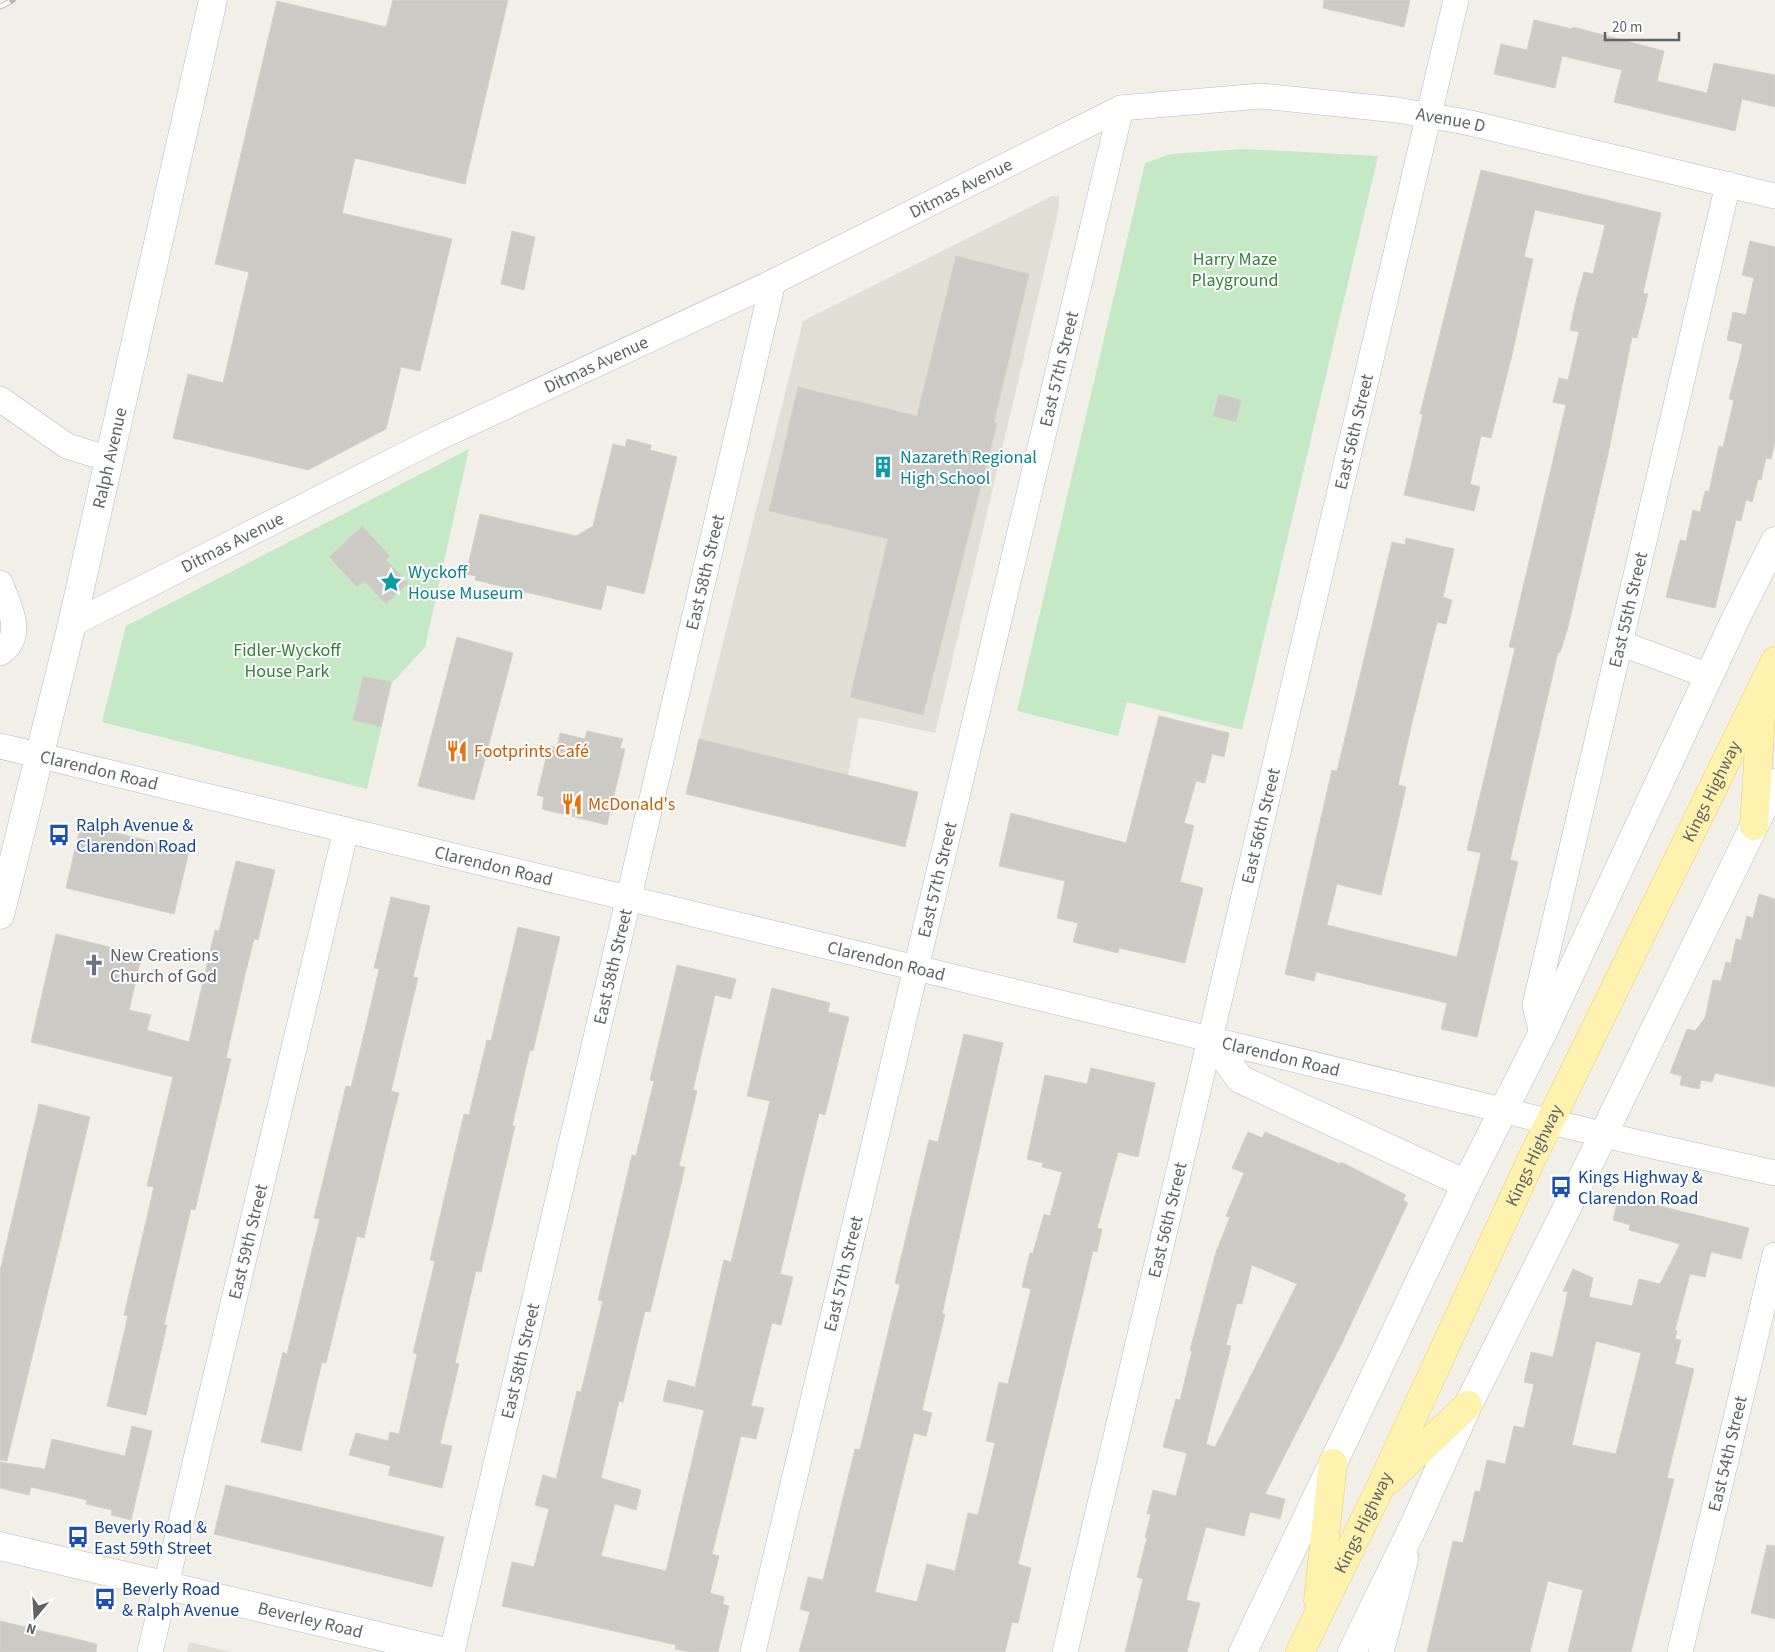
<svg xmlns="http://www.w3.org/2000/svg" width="1775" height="1652" viewBox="0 0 1775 1652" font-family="'Source Sans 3',sans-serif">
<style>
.education{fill:#e1ded6}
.green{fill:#c5e8c5}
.building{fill:#cccac5;stroke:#d6d1c6;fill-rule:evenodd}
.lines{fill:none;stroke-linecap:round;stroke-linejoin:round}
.minor-casing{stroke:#b5b8bc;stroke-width:26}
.tertiary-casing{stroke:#b5b8bc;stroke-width:29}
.secondary-casing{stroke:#b6babf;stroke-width:29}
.primary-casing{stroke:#f2c960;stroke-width:29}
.minor{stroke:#fff;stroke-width:25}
.tertiary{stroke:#fff;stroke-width:28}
.secondary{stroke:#fff;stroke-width:28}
.primary{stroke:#fff2af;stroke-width:28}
.rail-casing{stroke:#b6b7b8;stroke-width:5.5}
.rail{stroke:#fff;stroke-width:4;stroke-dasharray:11;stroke-linecap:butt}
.labels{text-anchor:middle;stroke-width:4;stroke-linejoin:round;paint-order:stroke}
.street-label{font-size:18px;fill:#5f6368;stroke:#fff}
.park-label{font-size:18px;fill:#348238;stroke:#fff}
.culture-label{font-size:18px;fill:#0d838f;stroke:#fff;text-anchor:start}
.food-label{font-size:18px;fill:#c56008;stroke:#fff;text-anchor:start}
.transit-label{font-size:18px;fill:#164399;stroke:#fff;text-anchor:start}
.worship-label{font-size:18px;fill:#5b616d;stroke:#fff;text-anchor:start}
</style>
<rect width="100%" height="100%" fill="#f1efe8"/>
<path class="education" d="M1052,196h7v12l-124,525 -76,-16 -11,58 -149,-36 104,-418z
M189,1642l43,10h-45z"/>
<path class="green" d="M1244,149l134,7 -136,574 -115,-28 -9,34 -101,-25 128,-548 26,-9z
M469,449l-44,198 -33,36 -25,106 -265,-67 24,-96z"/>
<path class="building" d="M393,0h115l-43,184 -110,-26 -13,55 110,26 -32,132 -19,-4 -15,62 -78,41 -135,-32 15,-64 35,9 26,-111 -34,-8 62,-263 109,26z
M1324,0h86l-6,27 -81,-19z
M1534,20l38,9 1,-2 91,24 -7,30 50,12 7,-30 61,12v32l-33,-8 -7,32 -121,-29 8,-32 -60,-14 -7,32 -61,-14 7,-30 26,6z
M1481,170l180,43 -18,80 5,1 -11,44 -5,-1 -24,117 -40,173 -8,26 -2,-1 -48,208 8,2 -41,175 -36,-8 6,-26 -131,-31 -2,9 -29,-7 47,-204 5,1 55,-229 13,3 1,-7 48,11 -11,48 9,3 -6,24 -9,-2 -26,105 -13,58 8,2 -25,108 -44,-11 -10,41 130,32 24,-104 -14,-3 48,-202 -6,-1 57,-242 -13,-3 6,-24 9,2 11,-48 -9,-2 5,-25 9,-33 9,2 12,-49 -70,-15 -11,47 9,2 -21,96 -21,83 -10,-2 -11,48 10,3 -6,24 -70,-16 19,-81h-3z
M512,231l23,6 -11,53 -23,-6z
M1750,241l25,6v194l-4,18 -5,-1 -5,22 -3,-1 -6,23 -6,-2 -5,21 -5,-1 -21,88 -49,-11 14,-57 6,1 7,-31 7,2 5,-21h4l10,-45 4,1 11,-47 -5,-1 14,-55 -16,-4 6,-28 13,3 8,-37 -12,-3z
M956,256l73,18 -35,148 3,1 -74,292 -73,-18 38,-158 -119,-28 29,-124 119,29z
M1219,394l22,6 -5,22 -23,-6z
M627,439l24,6 -1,5 27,7 -33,137 -37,-9 -6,25 -126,-30 1,-4 -10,-2 14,-60 96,22 17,-10 20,-82 12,3z
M362,526l28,30 -4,4 22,23 -22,21 -22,-23 -7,6 -28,-30z
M457,637l56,16 -39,147 -56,-14z
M363,676l28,6 -10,45 -28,-7z
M1159,716l70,17 -5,24 -12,-3 -7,29 -9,-2 -12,42 10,3 -14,56 23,6 -18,75 -66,-15 -1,5 -45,-11 5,-19 -21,-5 8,-37 -66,-15 12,-53 115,30z
M587,731l36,8 -3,9 5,1 -18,76 -65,-16 2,-12 -7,-2 12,-49 8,2 3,-15 25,6z
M699,739l219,53 -13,55 -219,-53z
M81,824l108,27 -15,63 -108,-26z
M236,861l39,9 -17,70 -4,-1 -9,36 -19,83 5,1 -36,151 -4,-1 -6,25 -21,91h3l-21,90 -39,-9 21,-90 -4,-1 30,-128 -7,-1 26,-109 -142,-35 25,-108 86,21 -13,55 22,5 -4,15 42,12 26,-112 4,1z
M1759,894l16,5v188l-60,-14 -3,9 -11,-2 -2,9 -19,-4 2,-9 -12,-3 17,-44 8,2 10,-13 8,-38 8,1 5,-19 5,1 5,-24 5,1 6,-24 6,2z
M391,897l39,9 -17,71 5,1 -27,113 8,2 -6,23 -29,122 -7,-2 -31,127 -4,-1 -21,89 -40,-9 22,-90 4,2 26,-108 7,-27 -6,-1 32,-132 5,1 16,-65 12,-53 -5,-1z
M518,927l42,10 -27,114 -3,-1 -18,76h3l-34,146 -5,-1 -21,92 4,1 -19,80 12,2 -10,42 -54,-13 3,-9 -42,-11 7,-22 32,8 2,-9 9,2 18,-80 -4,-1 22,-92 -5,-1 19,-82 15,-64 5,1 18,-75 4,1z
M677,965l59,14 -5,20 -16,-4 -22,95 4,1 -18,75 6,1 -29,121 -6,24 -5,-1 -22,91 -4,-1 -18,77 40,12 -5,20 -21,-6 -14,52 65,15 38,-161 -41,-9 5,-21 27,7 29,-127 7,2 39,-161 -23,-5 25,-108 58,15 -2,9 21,5 -24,98 -6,-2 -39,161 13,3 -12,48 -9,-2 -21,83 13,2 -8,31 -15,-3 -29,118 7,2 -9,37 14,4 -1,7 6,2 -11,46h-29l-14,-3 1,-4 -174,-39 10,-44 22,5 15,-58 -14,-4 8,-30 13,4 21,-88 4,1 22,-91 -5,-1 3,-12 31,-133 4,1 18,-75 -4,-1z
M964,1034l39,9 -61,271h3l-23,96 10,3 -6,23 -12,-3 -39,159 42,10 10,-38 28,7 13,-58 10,2 17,-72 -9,-2 13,-59 9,2 23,-95 -9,-2 8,-34h3l11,-39 6,2 12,-44 -20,-5 1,-4 -16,-4 18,-84 42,9 4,-16 64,15 -17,74 -20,-5 -16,59 -5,17 5,1 -5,23 -4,-1 -75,313 13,4 -13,55 -6,-1 -7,30h-206l11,-40 -10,-3 8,-32 15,3 32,-131 5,1 31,-130 9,-35 -5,-2 34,-143 9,2z
M39,1104l51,13 -83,344 -7,-1v-189z
M1248,1132l14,6 3,-6 75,32 1,-2 65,33 -3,5 5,3 -65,138 -78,153 20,5 -5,20 -30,-7 -6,24 -38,-9 -20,73 14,3 -13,49h-62l18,-73 -6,-2 10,-39h-2l6,-24h-4l6,-24 23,6 11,-43 -24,-6 13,-48 4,1 12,-49 -2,-1 26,-98 14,-35 -4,-1 18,-43 -12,-5zM1252,1265l45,19 -82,163 -9,-3 25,-98 -5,-1 6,-22 5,-20 5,1z
M1619,1196l130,32 -8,31 -30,-7 -6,25 -15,-3 -15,56 2,1 -2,8 6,1 -6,24 19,5 -27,109 7,1 -43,173h-63l15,-62 -35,-9 -18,71h-103l26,-111 10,2 12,-52 5,1 7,-32 18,4 9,-38 10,2 10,-44 -10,-2 7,-30 22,5 15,-65 -5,-1 10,-22 20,9 -4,19 43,9 7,-27 21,5 20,-40 -51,-14 1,-5 -17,-5zM1596,1341l45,12 -25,101 -44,-9z
M132,1426l20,5 -21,89 -20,-5 1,-5 -26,-6 1,-4 -56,-13 -2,8 -29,-7v-26l45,7 7,-30 73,17z
M226,1485l218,52 -12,50 -218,-53z
M1767,1545l8,1v73l-24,-6z
M0,1621l97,23 -1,8h-96z"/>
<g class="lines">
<g class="minor-casing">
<g id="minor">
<path d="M0,399l67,47 42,13"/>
<path d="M0,583c9,23 26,53 0,70"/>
<path id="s1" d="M72,624l364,-185 337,-157 348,-174 140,-12 136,14 69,12 309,74"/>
<path d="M1620,643l89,33"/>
<path id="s2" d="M0,746l1626,394 149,33"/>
<path id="s3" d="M1542,1034l-7,-29 193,-821"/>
<path id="s4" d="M150,1652l196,-822"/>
<path id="s5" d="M452,1652l321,-1370"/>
<path id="s6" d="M753,1652l368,-1544"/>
<path id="s7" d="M1065,1652l391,-1652"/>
<path d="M1381,1652l25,-94"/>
<path id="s8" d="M1680,1652l95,-397"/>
</g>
</g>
<g class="tertiary-casing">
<g id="tertiary">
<path d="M1211,1039l29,40 226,105"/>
<path id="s9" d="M0,1546l446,106"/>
<path d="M1243,1652l223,-468 76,-150 194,-416 39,-77"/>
<path d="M1352,1652l63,-129 53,-118 118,-235 189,-387"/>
</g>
</g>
<g class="secondary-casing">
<g id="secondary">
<path id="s10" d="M0,915l72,-291 141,-624"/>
</g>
</g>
<g class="primary-casing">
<g id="primary">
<path d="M1754,826l8,-126"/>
<path d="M1390,1479l78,-74"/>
<path d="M1318,1601l15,-138"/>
<path id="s11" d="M1300,1652l80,-164 153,-332 242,-495"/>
</g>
</g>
<use href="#minor" class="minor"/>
<use href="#tertiary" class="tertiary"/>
<use href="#secondary" class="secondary"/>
<use href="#primary" class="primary"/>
<g class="rail-casing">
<path id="rail" d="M0,7l13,-7"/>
</g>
<use href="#rail" class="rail"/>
</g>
<defs>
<g id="building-bare" transform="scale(1.725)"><path d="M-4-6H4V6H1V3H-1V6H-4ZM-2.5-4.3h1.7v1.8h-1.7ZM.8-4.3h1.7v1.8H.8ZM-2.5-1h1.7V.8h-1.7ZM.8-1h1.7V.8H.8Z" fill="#0f9aa8" stroke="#fff" stroke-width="2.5" paint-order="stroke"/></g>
<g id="sight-bare" transform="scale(1.725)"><path d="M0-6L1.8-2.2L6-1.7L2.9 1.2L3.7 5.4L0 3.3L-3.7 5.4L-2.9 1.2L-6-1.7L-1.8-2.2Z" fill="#0f9aa8" stroke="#fff" stroke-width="2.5" paint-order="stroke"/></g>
<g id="restaurant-bare" transform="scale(1.725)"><path d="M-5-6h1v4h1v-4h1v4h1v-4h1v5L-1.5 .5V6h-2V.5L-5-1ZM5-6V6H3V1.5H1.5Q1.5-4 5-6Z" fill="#e8710a" stroke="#fff" stroke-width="2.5" paint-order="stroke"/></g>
<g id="bus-bare" transform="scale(1.725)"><path d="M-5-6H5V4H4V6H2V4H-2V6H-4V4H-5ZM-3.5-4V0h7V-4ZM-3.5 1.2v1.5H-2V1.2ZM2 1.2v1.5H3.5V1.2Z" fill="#1a4fb4" stroke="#fff" stroke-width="2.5" paint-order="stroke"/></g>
<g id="church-bare" transform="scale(1.725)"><path d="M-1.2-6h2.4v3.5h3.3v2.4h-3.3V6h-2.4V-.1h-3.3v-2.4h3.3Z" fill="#6b7280" stroke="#fff" stroke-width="2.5" paint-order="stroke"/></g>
</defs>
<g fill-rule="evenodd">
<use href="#building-bare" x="883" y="467"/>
<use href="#sight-bare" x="391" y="582"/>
<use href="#restaurant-bare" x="457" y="751"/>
<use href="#restaurant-bare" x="572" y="804"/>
<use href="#bus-bare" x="59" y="835"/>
<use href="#church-bare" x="94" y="965"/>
<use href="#bus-bare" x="1561" y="1187"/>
<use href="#bus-bare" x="78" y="1537"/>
<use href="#bus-bare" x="105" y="1599"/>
</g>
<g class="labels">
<g class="street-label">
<text dy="6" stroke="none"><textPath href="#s1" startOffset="1501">Avenue D</textPath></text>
<text dy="6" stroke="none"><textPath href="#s1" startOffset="990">Ditmas Avenue</textPath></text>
<text dy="6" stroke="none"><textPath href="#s1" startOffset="585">Ditmas Avenue</textPath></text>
<text dy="6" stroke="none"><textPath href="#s6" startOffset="1319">East 57th Street</textPath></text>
<text dy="6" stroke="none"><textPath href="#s7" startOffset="1254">East 56th Street</textPath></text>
<text dy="6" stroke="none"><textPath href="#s10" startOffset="470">Ralph Avenue</textPath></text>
<text dy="6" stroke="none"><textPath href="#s1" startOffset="180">Ditmas Avenue</textPath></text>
<text dy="6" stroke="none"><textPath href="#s5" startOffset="1109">East 58th Street</textPath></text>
<text dy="6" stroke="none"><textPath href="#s3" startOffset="436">East 55th Street</textPath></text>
<text dy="6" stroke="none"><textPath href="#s2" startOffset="102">Clarendon Road</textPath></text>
<text dy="6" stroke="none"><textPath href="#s11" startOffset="954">Kings Highway</textPath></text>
<text dy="6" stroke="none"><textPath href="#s7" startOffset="849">East 56th Street</textPath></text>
<text dy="6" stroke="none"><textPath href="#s2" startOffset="508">Clarendon Road</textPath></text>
<text dy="6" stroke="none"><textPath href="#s6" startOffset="794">East 57th Street</textPath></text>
<text dy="6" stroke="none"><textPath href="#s2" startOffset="912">Clarendon Road</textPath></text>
<text dy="6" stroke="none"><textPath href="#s5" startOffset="704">East 58th Street</textPath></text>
<text dy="6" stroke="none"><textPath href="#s2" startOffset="1318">Clarendon Road</textPath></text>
<text dy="6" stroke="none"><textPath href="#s11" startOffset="549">Kings Highway</textPath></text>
<text dy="6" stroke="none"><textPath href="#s7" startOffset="444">East 56th Street</textPath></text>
<text dy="6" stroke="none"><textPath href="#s4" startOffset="422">East 59th Street</textPath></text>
<text dy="6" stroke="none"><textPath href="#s6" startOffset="389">East 57th Street</textPath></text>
<text dy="6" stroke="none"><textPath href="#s5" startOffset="299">East 58th Street</textPath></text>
<text dy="6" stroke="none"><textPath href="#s8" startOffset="204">East 54th Street</textPath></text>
<text dy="6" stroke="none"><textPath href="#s11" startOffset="144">Kings Highway</textPath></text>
<text dy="6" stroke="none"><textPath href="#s9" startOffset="319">Beverley Road</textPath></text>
</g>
<g class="park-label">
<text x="1235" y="265">Harry Maze<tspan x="1235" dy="21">Playground</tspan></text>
<text x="287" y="656">Fidler-Wyckoff<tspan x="287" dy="21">House Park</tspan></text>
</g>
<g class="culture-label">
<text x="900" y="463">Nazareth Regional<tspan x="900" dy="21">High School</tspan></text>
<text x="408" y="578">Wyckoff<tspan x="408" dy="21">House Museum</tspan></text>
</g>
<g class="food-label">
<text x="474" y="757">Footprints Café</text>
<text x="588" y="810">McDonald's</text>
</g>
<g class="transit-label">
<text x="76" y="831">Ralph Avenue &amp;<tspan x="76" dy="21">Clarendon Road</tspan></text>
<text x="1578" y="1183">Kings Highway &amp;<tspan x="1578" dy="21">Clarendon Road</tspan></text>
<text x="94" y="1533">Beverly Road &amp;<tspan x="94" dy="21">East 59th Street</tspan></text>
<text x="122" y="1595">Beverly Road<tspan x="122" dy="21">&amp; Ralph Avenue</tspan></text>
</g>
<g class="worship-label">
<text x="110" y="961">New Creations<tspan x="110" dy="21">Church of God</tspan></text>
</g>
</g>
<g transform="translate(35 1617) rotate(198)" stroke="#ffffff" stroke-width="4" paint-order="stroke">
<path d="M0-4L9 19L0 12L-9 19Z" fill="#5f6368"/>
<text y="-8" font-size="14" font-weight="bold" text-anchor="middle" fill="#5f6368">N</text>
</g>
<path d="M1605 32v8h74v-8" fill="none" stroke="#5f6368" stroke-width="2.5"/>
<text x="1612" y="32" font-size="15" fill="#5f6368" stroke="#ffffff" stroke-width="4" paint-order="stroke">20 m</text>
</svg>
